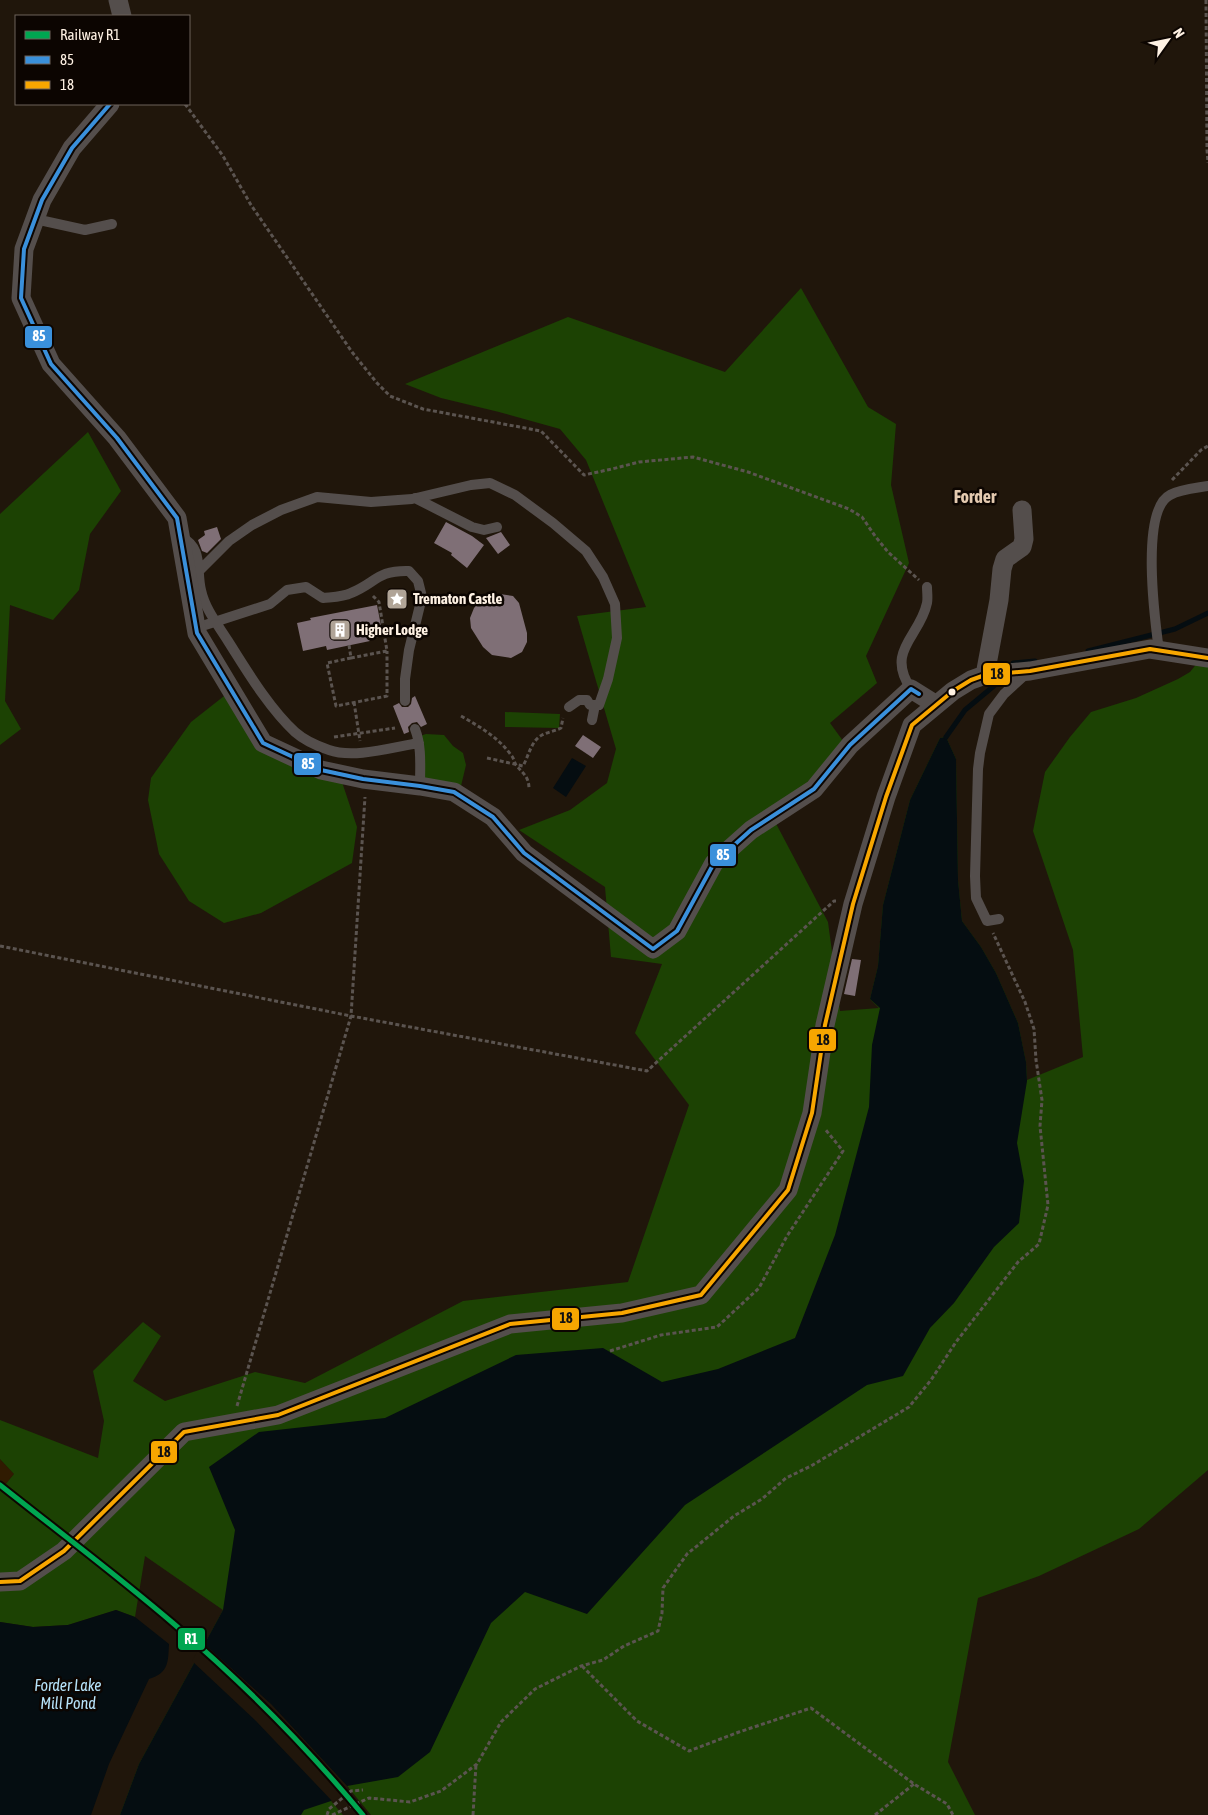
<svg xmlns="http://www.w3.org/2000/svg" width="1208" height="1815" viewBox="0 0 1208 1815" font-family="'Asap Condensed',sans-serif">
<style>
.built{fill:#301b01}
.green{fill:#1c4203}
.water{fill:#050d11}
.pier{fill:#20160b}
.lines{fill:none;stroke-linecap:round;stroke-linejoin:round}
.stream{stroke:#050d11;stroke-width:5}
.building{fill:#7f6f76}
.path{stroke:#5b5450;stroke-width:3;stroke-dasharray:4 2.5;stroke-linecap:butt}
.lane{stroke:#544e4c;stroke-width:10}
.street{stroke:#544e4c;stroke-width:19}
.bus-1-casing{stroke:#0c0501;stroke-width:8}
.bus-2-casing{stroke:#0c0501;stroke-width:8}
.bus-1{stroke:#3a90db;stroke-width:4}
.bus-2{stroke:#f7a600;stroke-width:4}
.rail-1-casing{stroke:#0c0501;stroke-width:9}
.rail-1{stroke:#00a651;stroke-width:5}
.bus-dot{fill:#fef1e3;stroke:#0c0501;stroke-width:2}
.labels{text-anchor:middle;stroke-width:5;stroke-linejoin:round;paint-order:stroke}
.poi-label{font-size:15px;font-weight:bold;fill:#fef1e3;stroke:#0c0501;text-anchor:start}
.water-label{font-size:16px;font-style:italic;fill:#b7e3fa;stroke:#0c0501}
.quarter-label{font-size:18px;font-weight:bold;fill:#e4cab0;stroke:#0c0501}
.line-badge{stroke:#0c0501;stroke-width:2}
.badge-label{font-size:14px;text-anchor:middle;font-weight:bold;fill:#fff}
.pale-badge-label{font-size:14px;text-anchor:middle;font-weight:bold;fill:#111}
</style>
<rect width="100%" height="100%" fill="#20160b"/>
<path class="built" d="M0,1459l14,15 -14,17z"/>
<path class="green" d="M801,288l67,119 28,17 -5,61 18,78 -43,93 11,27 -47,40 16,22 -74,71 56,106 12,89 39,-3 -9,-9 8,-33 5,-61 27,-105 30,-62 6,-1 10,22 2,121 4,41 19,26 15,26 22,50 8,39 1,18 56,-23 -10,-107 -40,-119 12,-59 25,-35 21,-25 45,-14 42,-19 12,-7 12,-15h6v813l-69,59 -100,47 -61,22 -30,164 27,53h-604l-24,-29 -16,15 12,14h-223l19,-51 84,-154 -78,-54 -10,61 -19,-7 -48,15 -35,2 -33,-5v-131l14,-17 -14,-15v-39l98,38 6,-37 -11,-50 50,-49 18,14 -28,45 32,20 90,-29 50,11 158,-82 165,-19 61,-177 -54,-72 27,-69 -51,-7 -6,-70 -86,-57 51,-20 37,-27 9,-34 -39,-133 69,-9 -60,-147 -26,-31 -61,-17 -58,-14 -36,-14 163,-67 157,55z
M88,432l33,59 -31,43 -11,56 -26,30 -43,-15 -5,96 16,28 -21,16v-231z
M233,689l32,50 76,40 16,48 -5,36 -91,50 -37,10 -35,-22 -30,-47 -11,-54 3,-22 40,-56z
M505,712l55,2 -1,14 -54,-1z
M426,734l18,1 9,11 10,7 3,12 -5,21 -37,-2 -4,-48z"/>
<path class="water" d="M946,737l10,22 2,121 4,41 19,26 15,26 22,50 8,39 1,19 -10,62 7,38 -5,42 -25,24 -40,56 -24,25 -27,48 -36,9 -182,120 -98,109 -62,-22 -34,31 -61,129 -32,25 -51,9 -16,15 -27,9 -3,5h-181l19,-51 84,-154 12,-80 -26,-63 50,-35 126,-14 131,-63 87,-7 59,34 56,-13 77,-31 40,-103 34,-128 3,-62 8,-37 -10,-9 8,-33 5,-61 27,-105 30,-62z
M572,758l14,8 -20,31 -13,-9z
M116,1610l19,7 34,27c-1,18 0,29 -20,35l-40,85 -18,51h-91v-193l33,5 35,-2z"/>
<path class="pier" d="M202,1642l69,62 78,84 -16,14 -77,-81 -64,-60z"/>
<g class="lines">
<path class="stream" d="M1088,651l87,-22 33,-16
M1013,663l22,-2
M946,737l19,-27 30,-25"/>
</g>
<path class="building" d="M446,522l26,14 12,9 -17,23 -16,-13 1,-2 -18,-10z
M217,527l4,12 -14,14 -5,-2 -4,-11 7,-5 -1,-4z
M501,532l9,13 -12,9 -12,-16z
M500,594l13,2 6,7 8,30v9l-5,10 -11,6 -19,-3 -9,-8 -12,-19 -1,-10 4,-10 7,-8 8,-5z
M377,605l6,31 -14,3 1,2 -43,9 -1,-4 -23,5 -6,-28 14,-3 -1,-2z
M415,696l12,28 -6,3 -4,-5 -5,1 -4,4 1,5 -5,2 -11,-28 6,-3 3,4h6l3,-3 1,-6z
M583,735l18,12 -8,11 -18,-12z
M852,959l9,1 -6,36 -11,-2z"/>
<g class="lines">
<path class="path" d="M1206,0l1,150 1,13
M185,104l38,52 28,49 101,147 25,31 13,13 33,13 118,22 43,44 28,-6 27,-7 54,-5 55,15 101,37 13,8 13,19 13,16 31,28
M1172,480l29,-30 7,-4
M349,645l2,13 36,-7 -8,-49 -7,-7
M351,658l-24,5 9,43 51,-10v-45
M354,702l6,39
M461,716c19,11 37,21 50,39 3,3 3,7 5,10 7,9 13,11 13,24
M334,737l61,-9
M487,758l36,8c6,-11 8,-25 19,-31 6,-3 13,-4 19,-7l2,-10
M0,946l351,70 296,55 187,-170h2
M610,1351l51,-16 56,-8 42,-39 28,-52 56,-85 -18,-22
M237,1406l114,-390 14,-219
M582,1666l55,55 52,30 50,-19 72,-24 103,76 33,20 6,11
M327,1815l2,-6 22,-18 12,-1
M332,1815l37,-17 41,4 31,-11 36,-27 24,-42 34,-33 46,-23 22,-6 21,-14 34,-15 4,-18 1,-25 24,-34 47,-38 28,-17 24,-21 25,-12 98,-59 22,-27 25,-38 62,-80 21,-18 9,-39 -8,-79 2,-26 -6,-40 -2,-31 -9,-27 -32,-69
M473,1815l3,-51
M875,1815l39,-31"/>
<path class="lane" d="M35,219l50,11 27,-6
M415,498l57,29 12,3 13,-3
M181,537c23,11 15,33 20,53 4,19 17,35 27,51 19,30 41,67 67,91 9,8 22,14 34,18 25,9 64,-3 90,-7
M198,572l31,-31 23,-16 29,-15 36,-13 54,5 41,-3 59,-14 19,-2 25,12 38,28 33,28 17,26 12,27 2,34 -9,41 -9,26h-9l-3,-5h-8l-10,7
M196,628l74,-24 17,-14 19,-3 17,11c9,-1 20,-1 28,-5 25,-10 26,-23 58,-22l9,10 4,16 -13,53 -4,29v22
M1159,651c-4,-30 -19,-141 11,-156 11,-6 27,-7 38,-9
M911,689c-26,-39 9,-52 16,-86 1,-5 0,-11 0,-16
M592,720l3,-15
M415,729c7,18 5,38 5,57
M999,919l-12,2 -11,-23 -1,-22 3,-107 2,-16 9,-39 15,-20 23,-21"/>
<path class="street" d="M118,0l4,16
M110,104l-38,44 -30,52 -18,49 -3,49 30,66 66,74 60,80 20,115 66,110 58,27 42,9 57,7 34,6 39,25 31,36 129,96 24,-18 37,-68 37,-33 63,-41 36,-44 61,-56 24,15
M985,675l14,-75 3,-31 3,-10 17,-12 2,-8 -2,-29
M0,1582l20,-1 44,-30 120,-119 94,-17 232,-91 112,-11 79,-18 87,-105 24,-77 13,-88 28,-121 33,-107 26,-72 41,-34 18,-11 14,-5 45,-4 120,-22 58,9"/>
<g class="bus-1-casing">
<path id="bus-1" d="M110,104l-38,44 -30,52 -18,49 -3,49 30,66 66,74 60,80 20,115 66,110 58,27 42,9 57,7 34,6 39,25 31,36 129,96 24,-18 37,-68 37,-33 63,-41 36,-44 61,-56 8,5"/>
</g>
<g class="bus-2-casing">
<path id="bus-2" d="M0,1582l20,-1 44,-30 120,-119 94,-17 232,-91 112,-11 79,-18 87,-105 24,-77 13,-88 28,-121 33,-107 26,-72 41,-34 18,-11 14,-5 45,-4 120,-22 58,9"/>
</g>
<use href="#bus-1" class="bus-1"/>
<use href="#bus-2" class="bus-2"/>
<g class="rail-1-casing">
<path id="rail-1" d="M0,1485c58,46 118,91 174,139 68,58 132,122 189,191"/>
</g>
<use href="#rail-1" class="rail-1"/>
</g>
<defs>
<g id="sight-square" transform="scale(1.125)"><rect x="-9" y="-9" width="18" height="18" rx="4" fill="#b0a497" stroke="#0c0501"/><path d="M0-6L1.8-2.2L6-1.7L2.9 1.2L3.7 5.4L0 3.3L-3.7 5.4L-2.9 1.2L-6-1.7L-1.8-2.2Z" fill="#fff"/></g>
<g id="building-square" transform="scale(1.125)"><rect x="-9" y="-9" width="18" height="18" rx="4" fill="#b0a497" stroke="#0c0501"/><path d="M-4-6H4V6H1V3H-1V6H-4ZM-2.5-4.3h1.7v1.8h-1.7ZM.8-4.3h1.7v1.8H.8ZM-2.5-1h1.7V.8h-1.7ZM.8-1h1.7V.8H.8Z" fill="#fff"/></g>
</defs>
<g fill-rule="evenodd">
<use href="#sight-square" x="397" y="599"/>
<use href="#building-square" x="340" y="630"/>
</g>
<circle class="bus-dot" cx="952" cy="692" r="4.5"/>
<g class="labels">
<g class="poi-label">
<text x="413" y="604">Trematon Castle</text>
<text x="356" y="635">Higher Lodge</text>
</g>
<g class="water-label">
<text x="68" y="1691">Forder Lake<tspan x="68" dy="18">Mill Pond</tspan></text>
</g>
<g class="quarter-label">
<text x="975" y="503">Forder</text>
</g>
</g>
<g class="line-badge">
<rect x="24" y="325" width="29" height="24" rx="5" fill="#3a90db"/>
<rect x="982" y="662" width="29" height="24" rx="5" fill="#f7a600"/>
<rect x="293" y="752" width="29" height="24" rx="5" fill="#3a90db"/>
<rect x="709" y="843" width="28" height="24" rx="5" fill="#3a90db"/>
<rect x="808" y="1028" width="29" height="24" rx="5" fill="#f7a600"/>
<rect x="551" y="1307" width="29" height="24" rx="5" fill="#f7a600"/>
<rect x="150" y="1440" width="28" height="24" rx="5" fill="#f7a600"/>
<rect x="177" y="1627" width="29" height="24" rx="5" fill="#00a651"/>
</g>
<g class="badge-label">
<text x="39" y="341">85</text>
<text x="308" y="769">85</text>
<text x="723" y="860">85</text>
<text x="191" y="1644">R1</text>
</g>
<g class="pale-badge-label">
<text x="997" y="679">18</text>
<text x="823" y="1045">18</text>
<text x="566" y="1323">18</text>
<text x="164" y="1457">18</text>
</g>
<rect x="15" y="15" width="175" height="90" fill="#0c0501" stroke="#6d635b"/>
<rect x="25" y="31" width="25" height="8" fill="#00a651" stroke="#6d635b"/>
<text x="60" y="40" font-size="15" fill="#fef1e3">Railway R1</text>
<rect x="25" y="56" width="25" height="8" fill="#3a90db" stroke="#6d635b"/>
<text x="60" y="65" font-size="15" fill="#fef1e3">85</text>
<rect x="25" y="81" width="25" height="8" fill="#f7a600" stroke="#6d635b"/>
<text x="60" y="90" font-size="15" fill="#fef1e3">18</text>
<g transform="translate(1168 40) rotate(57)" stroke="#0c0501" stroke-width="4" paint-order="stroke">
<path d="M0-4L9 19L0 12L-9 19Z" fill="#fef1e3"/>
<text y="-8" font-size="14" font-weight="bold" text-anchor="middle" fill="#fef1e3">N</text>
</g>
</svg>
